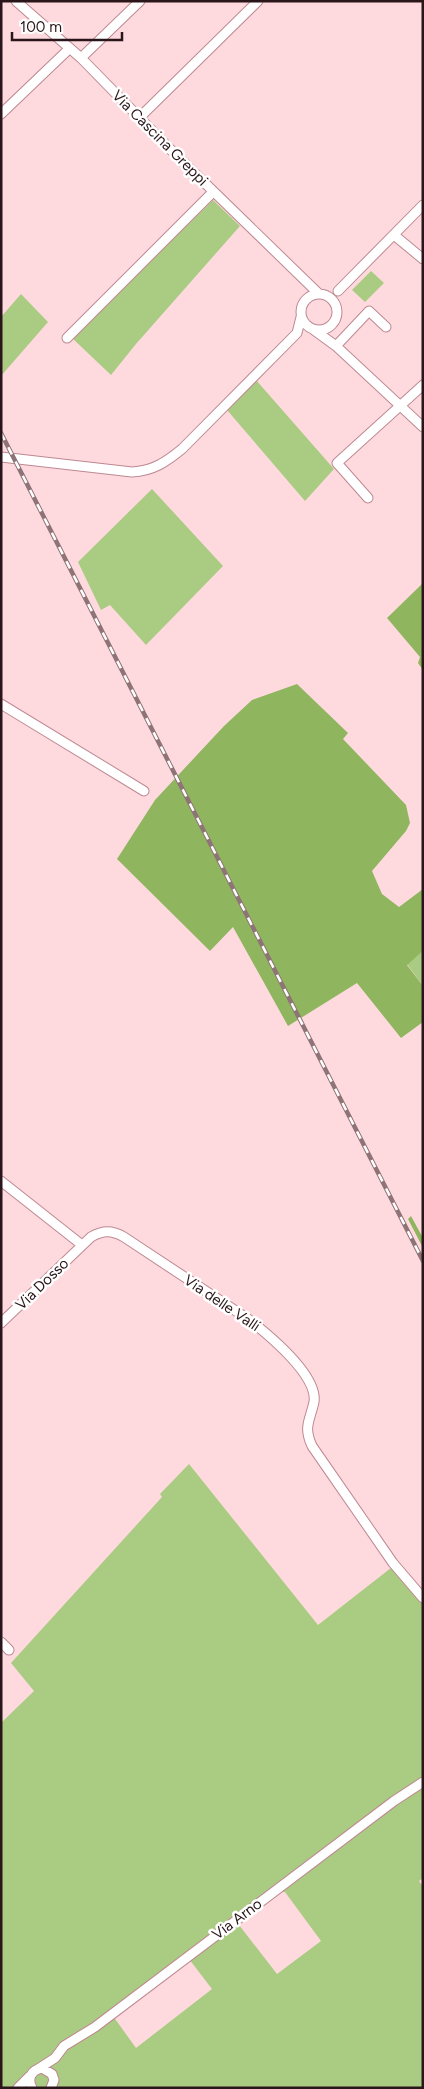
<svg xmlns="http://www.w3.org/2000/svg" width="424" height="2089" viewBox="0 0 424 2089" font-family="Figtree,sans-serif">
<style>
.green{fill:#aacb82;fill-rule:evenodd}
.forest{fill:#8fb55e}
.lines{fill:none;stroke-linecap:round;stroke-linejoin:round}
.minor-casing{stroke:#be8891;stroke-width:11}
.minor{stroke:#fff;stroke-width:9}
.rail-casing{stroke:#8e7377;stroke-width:4.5}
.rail{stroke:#fff;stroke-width:2.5;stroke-dasharray:8;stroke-linecap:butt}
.labels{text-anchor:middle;stroke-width:5;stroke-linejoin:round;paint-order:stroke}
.street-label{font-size:15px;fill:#2a161a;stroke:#fff}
</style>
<rect width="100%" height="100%" fill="#fedadf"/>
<path class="green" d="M213,200l27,26 -104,118 -25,31 -39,-37z
M371,271l13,12 -19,19 -13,-12z
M21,294l27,28 -47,54v-59z
M256,380l78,89 -29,32 -78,-91z
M152,489l71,77 -77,79 -36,-40 -9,5 -23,-48z
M423,951v35l-16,-22z
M189,1464l129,161 78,-61 27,32v282l-4,3 4,6v201h-422v-365l33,-32 -23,-28 151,-166 -2,-3zM281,1892h4l36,49 -44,33 -38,-49zM189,1959l23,30 -76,59 -23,-32z"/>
<path class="forest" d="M423,583v87l-5,-7 2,-6 -33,-39z
M297,684l51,49 -5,6 63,66 4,18 -4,8 -34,40 10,23 17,13 24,-18v62l-16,14 16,21v36l-22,16 -44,-55 -69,43 -55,-99 -23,24 -93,-92 38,-59 69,-74 28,-26z
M411,1216l12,22v10l-15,-29z"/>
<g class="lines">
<g class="minor-casing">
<path id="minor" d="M16,1l65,57 94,96 144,140
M81,58l59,-57
M1,114l69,-66
M140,117l118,-116
M394,235l29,24
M338,291l85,-86
M301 312a18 18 0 1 1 36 0a18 18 0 1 1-36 0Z
M314,330l22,16 87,81
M67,338l146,-146
M336,346l33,-35 17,16
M1,457l131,15c21,-1 34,-10 50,-23l115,-116 4,-16
M368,498l-31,-35 86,-78
M1,704l143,87
M1,1181l81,64
M1,1323l90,-86c12,-7 21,-7 33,0l127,84c19,15 67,55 63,81 -4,19 -11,24 -2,44l81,117 30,35
M1,1642l8,8
M38,2069l17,-11 9,-12 31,-19 299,-226 29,-19
M18,2088l12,-12
M32,2088c-5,-9 -1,-18 10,-20l10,6 2,6 -3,8"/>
</g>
<use href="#minor" class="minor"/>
<g class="rail-casing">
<path id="rail" d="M1,433l422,828"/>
</g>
<use href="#rail" class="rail"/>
</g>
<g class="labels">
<g class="street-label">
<text transform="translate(160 138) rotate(45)" y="5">Via Cascina Greppi</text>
<text transform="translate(42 1284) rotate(-44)" y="5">Via Dosso</text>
<text transform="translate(222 1303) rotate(34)" y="5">Via delle Valli</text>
<text transform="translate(237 1919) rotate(-37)" y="5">Via Arno</text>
</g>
</g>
<rect width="424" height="2089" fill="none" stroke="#2a161a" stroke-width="5"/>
<path d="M12 32v8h110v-8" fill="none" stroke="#2a161a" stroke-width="2.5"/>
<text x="20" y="32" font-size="15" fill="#2a161a" stroke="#ffffff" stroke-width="4" paint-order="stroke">100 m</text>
</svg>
